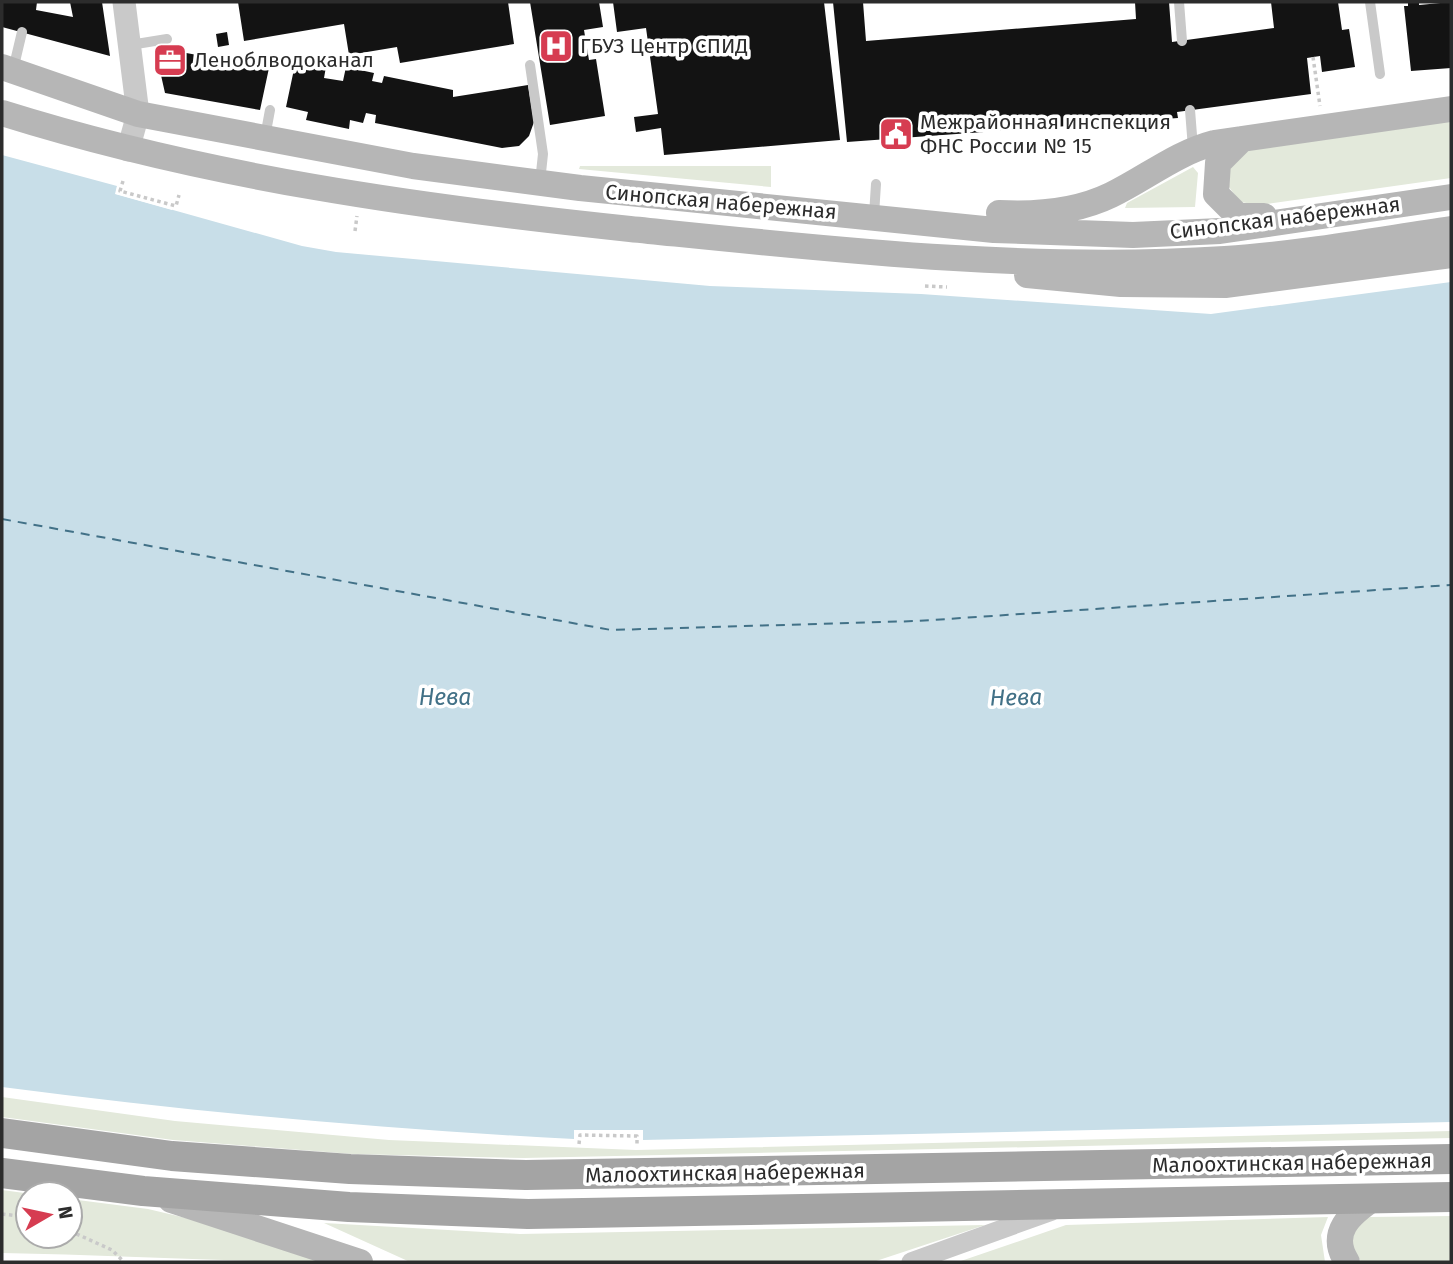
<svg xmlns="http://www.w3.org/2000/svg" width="1453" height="1264" viewBox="0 0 1453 1264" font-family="'Fira Sans',sans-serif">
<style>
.green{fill:#e3e9db}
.water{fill:#c8dee8}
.pier{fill:#fff}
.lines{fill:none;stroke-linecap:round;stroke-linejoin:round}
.ferry{stroke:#427187;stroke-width:2;stroke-dasharray:9 7;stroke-linecap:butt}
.building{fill:#131313}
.path{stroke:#c9c9c9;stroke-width:3.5;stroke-dasharray:3.5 3.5;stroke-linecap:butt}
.service{stroke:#c9c9c9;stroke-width:10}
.minor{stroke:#c9c9c9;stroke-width:19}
.tertiary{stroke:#c9c9c9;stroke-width:23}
.secondary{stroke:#b6b6b6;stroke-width:26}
.primary{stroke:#a4a4a4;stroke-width:30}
.labels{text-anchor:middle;stroke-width:7;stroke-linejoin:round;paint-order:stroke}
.poi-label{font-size:21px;fill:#2c2c2c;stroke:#fff;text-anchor:start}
.street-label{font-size:21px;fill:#2c2c2c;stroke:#fff}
.water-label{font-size:23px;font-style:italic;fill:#427187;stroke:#fff}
</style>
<rect width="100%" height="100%" fill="#fff"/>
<path class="green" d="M1451,119v59l-191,27 -20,-3 -11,-15 1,-22 15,-15z
M580,166h191v21l-192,-18z
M1193,167l5,6 -3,34 -70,1 2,-5z
M2,1097l173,24 214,19 247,10 815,-19v7l-927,20 -172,-4 -179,-14 -171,-23z
M2,1190l30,4h-4v42h42v-37l78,10 55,13 131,40c-111,0 -221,-7 -332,-9z
M1451,1216v46h-90l-13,-23 14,-19 8,-3z
M1328,1217l-7,18 4,27h-367l108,-37z
M324,1223l196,11 465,-9 -112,37h-463z"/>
<path class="water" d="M2,155l115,31 -1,8 186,52 34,6 374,34 211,8 290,20 240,-32v840l-808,18 -1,-10h-67l-1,9c-192,-10 -382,-27 -572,-52z"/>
<path class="pier" d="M117,186l4,1 -2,5 54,14 -1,4 -57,-16z
M574,1130h69v10h-4v-7h-61v6h-4z"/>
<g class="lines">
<path class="ferry" d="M2,519l609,111 306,-9 534,-36"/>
</g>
<path class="building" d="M2,2h35l-1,8 37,7 -3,-15h32l8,54 -108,-29z
M238,2h270l6,42 -114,19 -3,-16 -48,8 -5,-31 -100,17z
M530,2h69l4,25 -19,3 5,30 7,-1 9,57 -55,9z
M613,2h211l16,138 -176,15 -3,-27 -25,4 -2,-15 24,-3 -12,-86 -29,4z
M833,2h30l3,39 270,-22 -1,-17h34l3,40 102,-14 -3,-26h67l4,28 7,-1 6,38 -33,5 -2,-16 -13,2 4,36 -134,18 1,6 -331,24z
M1408,2h11v3l32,-3v66l-40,3 -7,-65h4z
M227,32l2,13 -11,2 -2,-13z
M159,48l110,20 -9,42 -95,-17 -9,-40z
M297,55l30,6 -3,17 19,3 3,-14 28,6 -2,8 10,2 2,-7 69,14v7l75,-12 6,37 -5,14 -10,10 -17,2 -127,-25 1,-8 -10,-2 -3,10 -13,-3 -1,9 -43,-9 2,-8 -22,-5z"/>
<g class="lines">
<path class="path" d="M1313,57l7,49
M123,181l-3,10 56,15 3,-11
M355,231l2,-15
M925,286l22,1
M579,1144l1,-9 57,1v9
M2,1214l26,3
M70,1231l42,19 12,12"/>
<path class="service" d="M1179,2l3,39
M1370,2l10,72
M130,45l37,-6
M530,65l13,89 -3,28
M13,70l9,-38
M1190,110l3,38
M265,137l5,-27
M874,215l2,-31"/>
<path class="minor" d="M911,1262l141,-51"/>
<path class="tertiary" d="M124,2l14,112 -10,36"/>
<path class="secondary" d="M2,67l136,47 275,52 167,22 414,42 139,5 87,-4 231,-34
M2,113c204,64 416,94 628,116 198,20 396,43 595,30 76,-5 151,-19 226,-30
M1242,139l-24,24 -2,31 22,22h26
M999,213c38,2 77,-1 112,-18 35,-17 65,-42 103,-52l237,-34
M1027,275l94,9 104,1 226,-30
M171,1200l189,62
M1347,1262c-19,-29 3,-48 27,-64"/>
<path class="primary" d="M2,1133l170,23 178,13 176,6 925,-16
M2,1173l141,18 206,16 179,7 923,-17"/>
</g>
<defs>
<g id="hospital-square" transform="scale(1.75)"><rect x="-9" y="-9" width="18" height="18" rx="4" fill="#d63c51" stroke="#fff"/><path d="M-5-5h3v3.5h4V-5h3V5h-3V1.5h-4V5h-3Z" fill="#fff"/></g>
<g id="office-square" transform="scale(1.75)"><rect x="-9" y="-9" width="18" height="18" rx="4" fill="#d63c51" stroke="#fff"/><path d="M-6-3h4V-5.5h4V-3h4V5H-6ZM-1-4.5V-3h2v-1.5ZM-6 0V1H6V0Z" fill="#fff"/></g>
<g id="civic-square" transform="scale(1.75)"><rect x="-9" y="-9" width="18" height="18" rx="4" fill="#d63c51" stroke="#fff"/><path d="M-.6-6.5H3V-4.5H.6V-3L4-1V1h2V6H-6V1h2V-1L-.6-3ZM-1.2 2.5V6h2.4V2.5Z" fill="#fff"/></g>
</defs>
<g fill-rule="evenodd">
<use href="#hospital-square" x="556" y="46"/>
<use href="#office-square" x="170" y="60"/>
<use href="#civic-square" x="896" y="134"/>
</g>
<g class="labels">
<g class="poi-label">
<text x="580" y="53">ГБУЗ Центр СПИД</text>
<text x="194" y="67">Леноблводоканал</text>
<text x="920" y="129">Межрайонная инспекция<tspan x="920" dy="24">ФНС России № 15</tspan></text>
</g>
<g class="street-label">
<text transform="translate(721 202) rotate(5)" y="7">Синопская набережная</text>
<text transform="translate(1285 218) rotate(-7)" y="7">Синопская набережная</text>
<text transform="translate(1292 1163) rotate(-1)" y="7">Малоохтинская набережная</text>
<text transform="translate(725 1173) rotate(-1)" y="7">Малоохтинская набережная</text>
</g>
<g class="water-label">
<text x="445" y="705">Нева</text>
<text transform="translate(1016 697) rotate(-1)" y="8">Нева</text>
</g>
</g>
<rect width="1453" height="1264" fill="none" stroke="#2c2c2c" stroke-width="7"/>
<g transform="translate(49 1215) rotate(81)"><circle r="33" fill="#ffffff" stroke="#ababab" stroke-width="2"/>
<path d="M0-5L12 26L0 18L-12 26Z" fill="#d63c51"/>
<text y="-10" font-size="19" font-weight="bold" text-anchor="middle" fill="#2c2c2c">N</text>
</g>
</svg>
